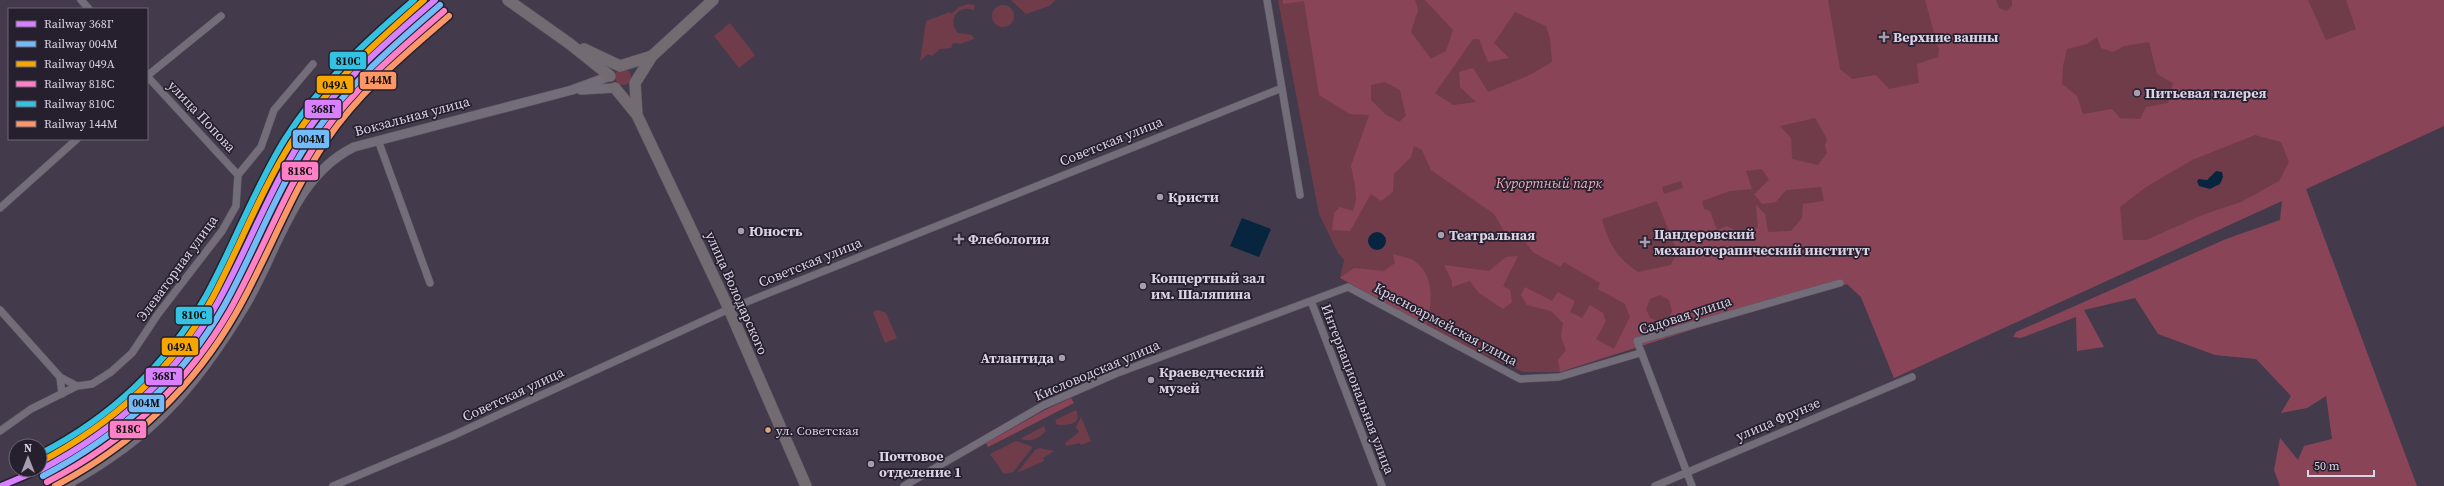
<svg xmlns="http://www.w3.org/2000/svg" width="2444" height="486" viewBox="0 0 2444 486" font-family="'Source Serif 4',serif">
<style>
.green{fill:#713c4a}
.forest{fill:#894557;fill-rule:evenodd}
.water{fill:#07253e}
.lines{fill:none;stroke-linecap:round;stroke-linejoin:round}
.minor-casing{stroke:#605967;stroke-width:8}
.tertiary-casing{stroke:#605967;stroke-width:10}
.secondary-casing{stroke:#605967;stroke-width:12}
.minor{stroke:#736c79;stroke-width:7}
.tertiary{stroke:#736c79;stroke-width:9}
.secondary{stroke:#736b72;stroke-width:11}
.rail-1-casing{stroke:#261f2d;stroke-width:9}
.rail-2-casing{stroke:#261f2d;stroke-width:9}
.rail-3-casing{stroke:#261f2d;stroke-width:9}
.rail-4-casing{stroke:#261f2d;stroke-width:9}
.rail-5-casing{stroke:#261f2d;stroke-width:9}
.rail-6-casing{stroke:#261f2d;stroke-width:9}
.rail-1{stroke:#d880ff;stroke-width:6}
.rail-2{stroke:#73baf8;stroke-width:6}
.rail-3{stroke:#f7a600;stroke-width:6}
.rail-4{stroke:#ff80c5;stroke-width:6}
.rail-5{stroke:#33c2e2;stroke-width:6}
.rail-6{stroke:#fc9868;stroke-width:6}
.poi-dot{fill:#a69eb0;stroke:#261f2d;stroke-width:1.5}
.bus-dot{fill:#dfa77e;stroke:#261f2d;stroke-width:1.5}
.labels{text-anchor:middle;stroke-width:3.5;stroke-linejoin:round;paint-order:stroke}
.bus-label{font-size:13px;fill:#dbd3e6;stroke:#261f2d;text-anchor:start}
.poi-label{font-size:14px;font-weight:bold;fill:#dbd3e6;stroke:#261f2d;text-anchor:start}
.street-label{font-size:14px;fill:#dbd3e6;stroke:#261f2d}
.park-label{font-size:14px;font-style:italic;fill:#f2aebb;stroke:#261f2d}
.line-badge{stroke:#261f2d;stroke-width:1.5}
.pale-badge-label{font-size:11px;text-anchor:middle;font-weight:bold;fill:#111}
</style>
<rect width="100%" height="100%" fill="#433b4b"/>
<path class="green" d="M1011,0h45l-7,6 -23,8z
M1278,0h1166v126l-550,252 -33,-81 -14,-13 -153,45 -134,43h-37l-60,-27 -123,-67 4,-18 -6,-7 -19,-39z
M968,4l7,1 -1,5c-17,-6 -27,11 -16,23l14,2 2,4 -14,5 -7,-1 -2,5 -11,1 -8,7 -4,-2 -8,7 6,-40 24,-9 1,2 8,-7z
M992 16a11 11 0 1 1 22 0a11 11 0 1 1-22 0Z
M730,23l25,32 -16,13 -25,-32z
M615 77a8 8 0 1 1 16 0a8 8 0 1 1-16 0Z
M878,310l8,3 11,25 -12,5 -12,-31z
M1076,410c7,15 -9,15 -19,15l-2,-5z
M1081,417l10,24 -10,4 -1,-2 -14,3 -1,-3 14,-11 -3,-5z
M1044,426l2,5c-10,9 -13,11 -26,8z
M1016,441l15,5 1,2 -19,24 -9,2 -14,-20z
M1039,448l15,3 -11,7 1,3 -27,12 18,-23z"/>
<path class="forest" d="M1283,0h132l3,10 -7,22 20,27 15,-8 7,-21 -28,-30h403l12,69 12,10 24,-4 13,14 30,-6 -2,-19 21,-7 1,-7 -14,-50h71l3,8 7,3 6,-5v-6h296l18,40 30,-11 -10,-29h98v126l-138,63 111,297h-137l-6,-16 6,-32 18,22 6,-14 28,-7 -6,-43 -19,12 -26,5 10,-17 -35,-37 -41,-4 -57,-21 -23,-36 -51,12 20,37 -27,4 -1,-34 -55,21 -8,-1 3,-5 210,-93 54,-19 2,-19 -388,177 -33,-81 -14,-13 -153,45 -134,43 -2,-12 8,-10 -5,-13 2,-14 -12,-12 -24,-6 -6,-10 4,-8 27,14 6,-9 17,9 -5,11 12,6 8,-13 13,8 3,8 -10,18 18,10 16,-32 -5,-13 -27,-15 2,-6 -36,-21 -4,5 -27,-15 -8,-10 -18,-6 -13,-22 -63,-44 -9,-20 -8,-4 -3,11 -17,17 -1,18 -12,9 -10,-7 -21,37 -18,-1 2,-17 6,-6 13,4 3,-11 -1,-15 -4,-19 18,-51 -19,-1 -31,-19 -15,-94 -21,3zM1515,12l31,14 4,12 2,24 -24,14 -40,16 -15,-24 -14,4 1,15 16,15 -23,3 -18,-12 38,-54h6l9,23 21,-4 -15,-15zM2097,37l4,11 12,4 11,-6 25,-4 8,32 16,9 -5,20 -22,4 -6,12 -20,-1 -8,-9 -29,5 -6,-18 -15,-12 1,-18 4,-17 20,-5zM1385,82l15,8 6,26 -7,6 -14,-8 -14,-14v-15zM1815,118l12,21 -2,7 2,7 -9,12 -26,-6 -1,-21 -11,-12zM2255,135l26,7 8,20 -10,19 -38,21 -36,12 -59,26h-23l-3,-33 26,-20 46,-27zM1762,169l7,11 -15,14 8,10 14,-2 10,-12 35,-3 3,14 -21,3 -1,14 -11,13 -23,1 -3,-18 -9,-9 2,22 -15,8 -16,-9 -10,4 -7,-19 -6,-2 -2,-8 28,-10 22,-2 -6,-18zM1681,181l2,7 -19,6 -2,-7zM1657,201l20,50 -6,14 -33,7c-21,-14 -30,-29 -36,-53zM1660,295l9,5 3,11c-4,10 -12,12 -22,7l-4,-9 4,-10z
M1393,254c5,2 13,3 18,5 24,13 22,44 15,66l-86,-47 14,-10 30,3 11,-8z
M1518,256l-15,30 7,4 2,12 -9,7 -24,-16 -9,-12 -18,6v-6l-8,-16 45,6 17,-14z
M1071,398l3,5 -86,44 -2,-4 61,-34z"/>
<path class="water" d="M2216,171l6,1 1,5 -3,7 -10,5 -11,-3 -2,-5 2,-2 8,1z
M1242,218l29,11 -12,28 -29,-11z
M1368 241a9 9 0 1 1 18 0a9 9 0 1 1-18 0Z"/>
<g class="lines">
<g class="minor-casing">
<path id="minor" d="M81,0l8,9
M1267,0l33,195
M147,76l91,99
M147,76l74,-60
M378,140l52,143
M0,208l77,-69
M1311,301l71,185
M0,310l60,67 2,17
M60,377l17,9
M0,431l31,-22 46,-23 15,-2 19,-12 21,-19 26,-39 64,-83 14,-25 2,-31 23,-28 13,-37 39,-46
M333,486l119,-50 277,-127 553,-221
M904,486l140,-81 71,-31 233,-87 172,92 39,-2 81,-24
M1655,486l257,-109
M1692,486l-55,-145 203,-58"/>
</g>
<g class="tertiary-casing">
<path id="tertiary" d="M581,90l34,-2
M64,486c86,-46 131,-97 181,-180 33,-55 48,-129 109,-159l218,-57 38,-14"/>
</g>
<g class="secondary-casing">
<path id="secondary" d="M508,0l62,44 40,32
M584,49l36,17 32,-10
M615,88l22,27 92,194 77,177
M637,115l-2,-32 17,-27 61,-56"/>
</g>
<use href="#minor" class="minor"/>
<use href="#tertiary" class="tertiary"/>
<use href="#secondary" class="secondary"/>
<g class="rail-1-casing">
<path id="rail-1" d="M40,470c75,-39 136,-94 178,-168 32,-57 54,-120 92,-175 34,-49 80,-88 125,-127
M1,486l38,-16"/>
</g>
<g class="rail-2-casing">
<path id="rail-2" d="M43,476c76,-40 138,-95 181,-170 28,-50 48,-105 78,-154 36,-58 87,-103 138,-147"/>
</g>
<g class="rail-3-casing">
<path id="rail-3" d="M40,462c72,-38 134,-93 173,-165 27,-51 47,-105 78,-154 35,-56 84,-100 133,-143"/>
</g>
<g class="rail-4-casing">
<path id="rail-4" d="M47,482c77,-40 139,-96 183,-172 32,-57 54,-119 91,-174 33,-48 79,-87 123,-125"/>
</g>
<g class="rail-5-casing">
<path id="rail-5" d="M40,454c70,-36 127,-90 166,-158 28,-51 48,-107 79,-157 34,-54 80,-97 129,-139"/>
</g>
<g class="rail-6-casing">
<path id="rail-6" d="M55,486c76,-40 138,-98 181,-173 32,-56 54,-118 90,-172 33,-49 79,-87 123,-125"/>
</g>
<use href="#rail-1" class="rail-1"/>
<use href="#rail-2" class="rail-2"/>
<use href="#rail-3" class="rail-3"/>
<use href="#rail-4" class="rail-4"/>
<use href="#rail-5" class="rail-5"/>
<use href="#rail-6" class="rail-6"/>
</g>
<g class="poi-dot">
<path d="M1882 31h4v4h4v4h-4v4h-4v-4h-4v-4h4z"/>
<circle cx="2137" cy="93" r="4"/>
<circle cx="1160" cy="197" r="4"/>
<circle cx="741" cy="231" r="4"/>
<circle cx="1441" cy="235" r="4"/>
<path d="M957 233h4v4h4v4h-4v4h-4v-4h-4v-4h4z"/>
<path d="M1643 236h4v4h4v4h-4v4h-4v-4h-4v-4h4z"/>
<circle cx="1143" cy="286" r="4"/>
<circle cx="1062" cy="358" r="4"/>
<circle cx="1151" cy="380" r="4"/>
<circle cx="871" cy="464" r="4"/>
</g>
<circle class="bus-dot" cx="768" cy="430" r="3.5"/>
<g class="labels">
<g class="bus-label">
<text x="776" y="435">ул. Советская</text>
</g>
<g class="poi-label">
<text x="1893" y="42">Верхние ванны</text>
<text x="2145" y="98">Питьевая галерея</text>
<text x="1168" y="202">Кристи</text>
<text x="749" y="236">Юность</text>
<text x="1654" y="239">Цандеровский<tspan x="1654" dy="16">механотерапический институт</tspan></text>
<text x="1449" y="240">Театральная</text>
<text x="968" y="244">Флебология</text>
<text x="1151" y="283">Концертный зал<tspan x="1151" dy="16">им. Шаляпина</tspan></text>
<text x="1054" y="363" text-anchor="end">Атлантида</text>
<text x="1159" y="377">Краеведческий<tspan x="1159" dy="16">музей</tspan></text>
<text x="879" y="461">Почтовое<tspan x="879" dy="16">отделение 1</tspan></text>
</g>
<g class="street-label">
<text transform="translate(202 116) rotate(47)" y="5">улица Попова</text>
<text transform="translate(412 116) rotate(-15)" y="5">Вокзальная улица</text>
<text transform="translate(1111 141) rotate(-22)" y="5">Советская улица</text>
<text transform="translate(810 262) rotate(-22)" y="5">Советская улица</text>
<text transform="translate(177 268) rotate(-54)" y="5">Элеваторная улица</text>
<text transform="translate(737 293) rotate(66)" y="5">улица Володарского</text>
<text transform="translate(1685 315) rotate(-18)" y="5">Садовая улица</text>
<text transform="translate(1446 324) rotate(28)" y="5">Красноармейская улица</text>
<text transform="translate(1097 370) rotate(-23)" y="5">Кисловодская улица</text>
<text transform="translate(1358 389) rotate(69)" y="5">Интернациональная улица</text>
<text transform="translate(513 394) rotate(-25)" y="5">Советская улица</text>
<text transform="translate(1778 419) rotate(-23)" y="5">улица Фрунзе</text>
</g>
<g class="park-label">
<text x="1549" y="188">Курортный парк</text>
</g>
</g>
<g class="line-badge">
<rect x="329" y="51" width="38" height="19" rx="4" fill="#33c2e2"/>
<rect x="359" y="71" width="38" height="19" rx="4" fill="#fc9868"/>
<rect x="316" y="75" width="38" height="19" rx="4" fill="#f7a600"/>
<rect x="304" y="99" width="38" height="20" rx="4" fill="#d880ff"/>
<rect x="292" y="129" width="38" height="20" rx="4" fill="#73baf8"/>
<rect x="281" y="161" width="38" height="20" rx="4" fill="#ff80c5"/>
<rect x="175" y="306" width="38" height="19" rx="4" fill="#33c2e2"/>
<rect x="161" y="337" width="38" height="19" rx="4" fill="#f7a600"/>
<rect x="145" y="367" width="38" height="19" rx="4" fill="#d880ff"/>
<rect x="128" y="394" width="37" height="19" rx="4" fill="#73baf8"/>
<rect x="109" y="420" width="38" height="19" rx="4" fill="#ff80c5"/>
</g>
<g class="pale-badge-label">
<text x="348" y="65">810С</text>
<text x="378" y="84">144М</text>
<text x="335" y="89">049А</text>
<text x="323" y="113">368Г</text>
<text x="311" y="143">004М</text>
<text x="300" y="175">818С</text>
<text x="194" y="319">810С</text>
<text x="180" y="351">049А</text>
<text x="164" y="380">368Г</text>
<text x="146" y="407">004М</text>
<text x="128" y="433">818С</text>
</g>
<rect x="8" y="8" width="140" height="132" fill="#261f2d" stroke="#6e6777"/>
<rect x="16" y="21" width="20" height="6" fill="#d880ff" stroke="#6e6777"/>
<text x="44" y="28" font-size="12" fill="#dbd3e6">Railway 368Г</text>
<rect x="16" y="41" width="20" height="6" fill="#73baf8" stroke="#6e6777"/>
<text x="44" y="48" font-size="12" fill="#dbd3e6">Railway 004М</text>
<rect x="16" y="61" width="20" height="6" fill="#f7a600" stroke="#6e6777"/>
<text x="44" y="68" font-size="12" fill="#dbd3e6">Railway 049А</text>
<rect x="16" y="81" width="20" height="6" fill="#ff80c5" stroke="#6e6777"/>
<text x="44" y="88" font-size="12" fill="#dbd3e6">Railway 818С</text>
<rect x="16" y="101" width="20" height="6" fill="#33c2e2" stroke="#6e6777"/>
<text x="44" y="108" font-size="12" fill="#dbd3e6">Railway 810С</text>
<rect x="16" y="121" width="20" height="6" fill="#fc9868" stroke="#6e6777"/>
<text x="44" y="128" font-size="12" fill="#dbd3e6">Railway 144М</text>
<g transform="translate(28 458)"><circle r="19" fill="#261f2d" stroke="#6e6777"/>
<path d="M0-3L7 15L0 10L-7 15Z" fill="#a69eb0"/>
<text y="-6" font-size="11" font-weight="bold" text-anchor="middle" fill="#dbd3e6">N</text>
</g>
<path d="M2308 470v6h66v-6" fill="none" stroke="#dbd3e6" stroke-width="2"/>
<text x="2314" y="470" font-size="12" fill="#dbd3e6" stroke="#261f2d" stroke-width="3" paint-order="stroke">50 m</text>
</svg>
